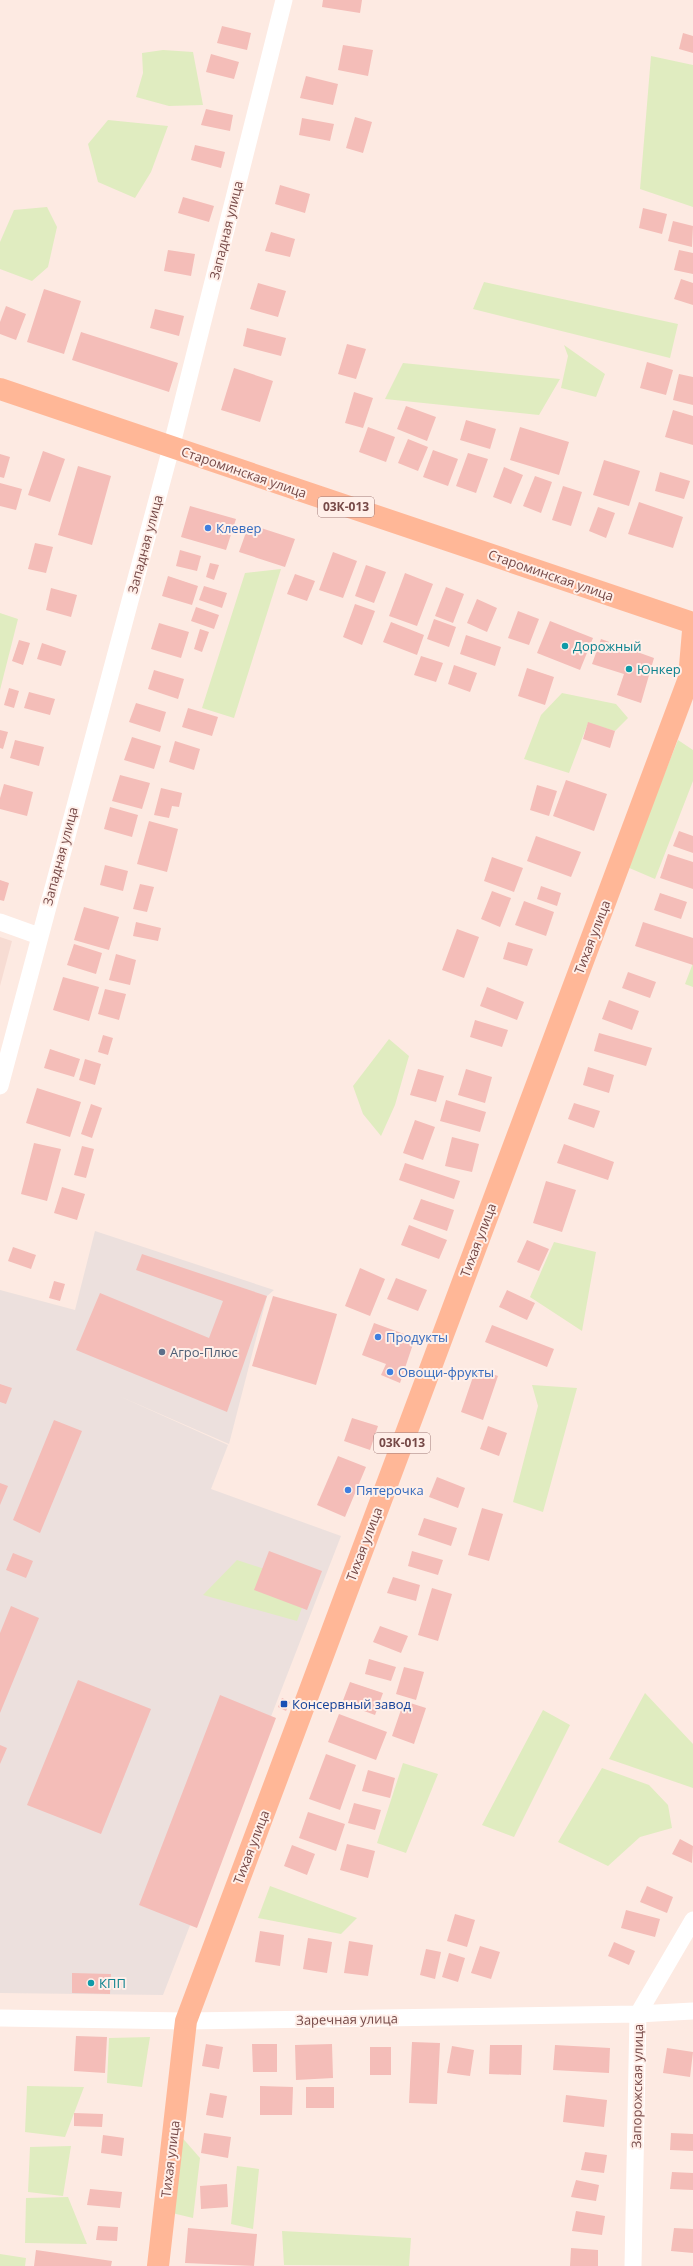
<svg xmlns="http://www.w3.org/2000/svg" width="693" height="2266" viewBox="0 0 693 2266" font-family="'Open Sans',sans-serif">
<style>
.residential{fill:#f7dcd3}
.industrial{fill:#ece0dd}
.green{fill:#e0ecc0}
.building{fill:#f4bdb8}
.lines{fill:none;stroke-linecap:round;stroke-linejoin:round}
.minor{stroke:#fff;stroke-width:17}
.primary{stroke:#ffb797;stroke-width:22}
.shop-dot{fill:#3f7fe0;stroke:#ffefe9;stroke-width:1.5}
.culture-dot{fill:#0f9aa8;stroke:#ffefe9;stroke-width:1.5}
.service-dot{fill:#5c6f8a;stroke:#ffefe9;stroke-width:1.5}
.transit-dot{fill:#1a4fb4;stroke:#ffefe9;stroke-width:1.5}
.labels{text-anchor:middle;stroke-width:4;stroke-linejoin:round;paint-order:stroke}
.shield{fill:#ffefe9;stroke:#9f7b78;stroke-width:1}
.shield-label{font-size:12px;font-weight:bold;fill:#764947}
.street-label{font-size:13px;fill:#764947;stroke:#ffefe9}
.shop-label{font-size:13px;fill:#366cbe;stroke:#ffefe9;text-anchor:start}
.culture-label{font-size:13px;fill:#0d838f;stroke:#ffefe9;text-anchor:start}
.service-label{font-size:13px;fill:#4e5e75;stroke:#ffefe9;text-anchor:start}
.transit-label{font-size:13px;fill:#164399;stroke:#ffefe9;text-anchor:start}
</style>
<rect width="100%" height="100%" fill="#fdeae2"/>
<path class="residential" d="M0,937l12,4 -12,45z"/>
<path class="industrial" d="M95,1231l179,59 -7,6 -38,148 -110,-48 109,49 -17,44 130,47 -178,459 -163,-2v-703l75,20z"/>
<path class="green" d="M163,50l30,2 10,53 -34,1 -33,-9 7,-24 -1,-20z
M651,56l42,9v142l-53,-18z
M108,120l60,6 -17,46 -16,26 -37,-16 -10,-38z
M47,207l10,20 -9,40 -16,14 -32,-12v-27l14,-32z
M484,282l194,42 -8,34 -197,-49z
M564,345l41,29 -9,23 -35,-9 7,-32z
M403,363l157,16 -21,36 -154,-16z
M281,569l-47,149 -32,-10 43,-135z
M0,613l18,6 -18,71z
M562,693l54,11 12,14 -13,13 -27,-8 -19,50 -45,-14 17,-44z
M678,740l15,10v31l-38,98 -28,-12z
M693,963v24l-8,-3z
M389,1039l20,17 -14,49 -14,31 -18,-22 -10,-28z
M554,1242l42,10 -14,79 -52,-34z
M532,1385l45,3 -34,124 -30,-10 25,-96z
M237,1560l74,24 -14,37 -94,-26z
M645,1693l48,51v44l-84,-29z
M543,1710l27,15 -56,112 -32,-12z
M403,1763l35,11 -32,79 -29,-10z
M602,1768l47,17 19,20 4,23 -32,9 -32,29 -50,-24z
M270,1886l87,32 -16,16 -83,-16z
M150,2037l-8,50 -35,-4 2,-45z
M27,2086l57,1 -19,50 -40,-5z
M179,2134l21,24 -7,60 -21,-5z
M71,2146l-8,50 -35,-4 2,-45z
M237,2166l22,3 -6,60 -22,-5z
M68,2197l19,47 -62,-1 1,-45z
M282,2231l129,7 -2,28 -125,-1z
M0,2254l26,4 -1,8h-25z"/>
<path class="building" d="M323,0h39l-2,13 -38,-6z
M222,26l29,7 -4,17 -30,-7z
M683,33l10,3v17l-14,-4z
M343,45l30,5 -5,26 -30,-6z
M211,54l28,8 -5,17 -28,-7z
M306,76l32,8 -5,21 -33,-7z
M206,109l27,6 -3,16 -29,-6z
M355,117l17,5 -9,31 -17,-5z
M302,118l32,6 -4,17 -31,-6z
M195,145l30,7 -4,16 -30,-8z
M280,185l30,9 -5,19 -30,-9z
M183,197l31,9 -5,16 -31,-9z
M643,208l24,6 -5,20 -23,-6z
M673,221l20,5 -1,21 -24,-6z
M271,232l24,7 -5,18 -25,-6z
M168,250l27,4 -4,22 -27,-5z
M679,250l14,3v21l-19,-4z
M681,279l12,4v22l-19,-6z
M258,283l28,8 -8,26 -28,-8z
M44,289l37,12 -17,53 -37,-12z
M6,306l20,8 -10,26 -16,-6v-12z
M155,309l29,7 -5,20 -29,-8z
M247,328l39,10 -5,18 -38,-10z
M81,332l97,31 -9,29 -97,-32z
M347,344l19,5 -10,30 -18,-5z
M647,362l26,8 -7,25 -26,-7z
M234,368l39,13 -13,41 -39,-12z
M679,374l14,3v28l-20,-5z
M354,392l19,6 -10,30 -18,-5z
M406,406l30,11 -9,24 -30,-12z
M673,410l20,6v29l-28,-8z
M466,420l30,9 -6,20 -30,-9z
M368,427l27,10 -9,25 -27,-10z
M520,427l49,15 -10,33 -49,-15z
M408,439l20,8 -10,24 -20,-8z
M433,450l25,9 -10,27 -25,-9z
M43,451l22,8 -15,43 -22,-7z
M468,453l20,6 -12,34 -20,-7z
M0,454l10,3 -6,21 -4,-1z
M604,460l36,11 -11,35 -36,-11z
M78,466l33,10 -19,69 -34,-10z
M504,467l19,8 -12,29 -18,-7z
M660,472l30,9 -6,18 -29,-8z
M535,476l17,6 -11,31 -18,-7z
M0,483l22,6 -6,21 -16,-4z
M563,486l19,6 -11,34 -19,-6z
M639,502l44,15 -10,31 -45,-14z
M190,506l46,13 -10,31 -45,-13z
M598,507l17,6 -9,25 -17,-7z
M249,524l46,15 -10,28 -46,-15z
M35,543l18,4 -7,26 -18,-4z
M180,550l21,6 -4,15 -21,-5z
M333,552l24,9 -14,37 -24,-8z
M210,563l9,2 -5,15 -8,-3z
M366,565l20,7 -12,31 -19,-7z
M405,573l28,11 -16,42 -28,-10z
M295,574l20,7 -8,20 -20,-7z
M168,576l30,10 -6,19 -30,-9z
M204,586l23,7 -5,15 -23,-8z
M446,587l18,7 -11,29 -18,-7z
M51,588l26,7 -6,22 -25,-7z
M477,599l20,9 -10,24 -20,-9z
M355,604l20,7 -13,34 -19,-8z
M196,607l23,8 -5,14 -23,-8z
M518,611l21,8 -10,26 -21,-7z
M434,619l22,8 -7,20 -22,-8z
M550,621l43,17 -13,32 -43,-17z
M391,622l33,13 -7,20 -34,-13z
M159,623l30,9 -8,26 -30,-9z
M200,629l9,3 -7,20 -8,-3z
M466,635l35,12 -6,19 -35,-12z
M601,639l53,19 -13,45 -24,-8 7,-21 -32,-10z
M19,640l11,3 -7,22 -11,-4z
M42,643l24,8 -5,15 -24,-7z
M421,656l22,7 -7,19 -22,-7z
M454,665l23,8 -7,19 -22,-8z
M527,668l27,9 -9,28 -27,-9z
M154,670l30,9 -6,20 -30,-10z
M9,688l10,3 -5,17 -10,-3z
M29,692l26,7 -5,16 -26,-7z
M136,703l30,9 -6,20 -31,-10z
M188,708l30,9 -6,19 -30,-9z
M588,722l27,9 -5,17 -27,-9z
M0,730l8,2 -5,17 -3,-1z
M132,737l29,9 -7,23 -30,-9z
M15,740l29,7 -5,19 -29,-8z
M175,741l25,8 -6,21 -25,-8z
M120,775l30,8 -8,26 -30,-8z
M566,780l41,14 -13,37 -41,-15z
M4,784l29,8 -6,24 -27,-7v-11z
M537,785l20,6 -8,25 -19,-6z
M161,788l21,5 -3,14 -7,-1 -3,12 -15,-3z
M110,807l28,8 -6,22 -28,-8z
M149,821l29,8 -11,43 -30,-8z
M679,831l14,5v17l-20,-7z
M536,836l45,16 -10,25 -44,-16z
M668,854l25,8v27l-33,-11z
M492,857l31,11 -9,24 -30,-11z
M105,865l23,6 -5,20 -23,-6z
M0,880l9,3 -5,18 -4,-1z
M140,884l14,3 -7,25 -14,-3z
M541,886l20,7 -4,13 -20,-7z
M492,891l19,7 -11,29 -19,-8z
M660,893l27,9 -6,17 -27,-9z
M524,901l30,11 -8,24 -31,-11z
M84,907l35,10 -10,33 -35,-10z
M136,922l25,6 -3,13 -25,-5z
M643,922l50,16v27l-58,-19z
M457,929l22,8 -15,41 -22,-8z
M508,942l25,7 -6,17 -24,-7z
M74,944l28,9 -6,21 -29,-9z
M116,954l20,6 -6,25 -21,-5z
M628,972l28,10 -6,16 -28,-10z
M63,977l36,10 -10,34 -36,-11z
M487,987l37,15 -7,18 -37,-14z
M105,989l21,5 -7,26 -21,-6z
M609,1000l30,11 -7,19 -30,-11z
M475,1020l33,10 -6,17 -32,-10z
M599,1033l53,15 -6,18 -52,-15z
M103,1035l10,3 -5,17 -10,-3z
M50,1049l30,10 -6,18 -30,-9z
M85,1059l16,5 -6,21 -16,-5z
M588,1067l26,8 -5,18 -26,-8z
M418,1069l26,7 -8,26 -26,-7z
M466,1069l26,8 -7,26 -27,-8z
M37,1088l44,14 -11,35 -44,-14z
M446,1100l40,12 -6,20 -40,-11z
M574,1103l26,8 -6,17 -26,-9z
M91,1104l11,4 -10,30 -11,-4z
M415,1120l20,7 -12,33 -20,-7z
M452,1137l27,7 -7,28 -27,-6z
M34,1143l27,6 -14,52 -26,-7z
M564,1144l50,18 -6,18 -51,-17z
M82,1146l12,3 -8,29 -12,-3z
M405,1163l55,18 -6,18 -55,-19z
M546,1181l30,9 -14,42 -29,-9z
M62,1187l23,7 -8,26 -23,-7z
M421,1199l33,11 -7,21 -34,-12z
M409,1225l38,15 -8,19 -38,-14z
M527,1240l22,9 -10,22 -22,-9z
M13,1247l23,8 -5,14 -23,-8z
M142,1254l125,42 -40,116 -151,-62 24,-57 109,45 14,-37 -87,-31z
M360,1268l25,11 -15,37 -25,-10z
M396,1278l31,12 -9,21 -31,-12z
M54,1281l11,3 -5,17 -11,-3z
M507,1290l28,13 -8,17 -28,-13z
M273,1296l64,18 -21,71 -64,-19z
M374,1323l41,15 -15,45 -19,-8 5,-11 -24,-9z
M492,1325l62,24 -7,18 -62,-25z
M476,1368l22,8 -15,44 -22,-8z
M0,1384l12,4 -6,16 -6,-2z
M352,1418l26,8 -8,24 -26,-9z
M54,1420l28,11 -42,102 -27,-13z
M488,1426l19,7 -8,23 -19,-7z
M338,1456l28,11 -21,50 -28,-12z
M437,1477l28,11 -7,20 -29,-11z
M0,1483l8,3 -8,19z
M482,1508l21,6 -14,47 -21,-6z
M424,1518l33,10 -6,18 -33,-11z
M269,1551l53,20 -15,39 -53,-20z
M412,1551l31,9 -5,15 -30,-9z
M13,1553l20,8 -7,17 -20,-8z
M393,1577l27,8 -4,16 -29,-8z
M432,1588l20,6 -14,47 -20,-6z
M11,1606l28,12 -39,95v-80z
M380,1626l28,10 -7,17 -28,-11z
M369,1659l27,8 -5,14 -26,-7z
M404,1667l20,5 -8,28 -20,-6z
M78,1680l73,29 -50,125 -74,-29z
M350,1682l33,11 -8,22 -33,-12z
M220,1695l56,23 -79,210 -58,-23z
M282,1698l8,4 -4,9 -8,-4z
M404,1701l22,7 -12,36 -22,-8z
M339,1714l48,18 -11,28 -48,-18z
M0,1745l7,3 -7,16z
M326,1754l30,11 -16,45 -31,-11z
M368,1770l27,8 -5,20 -28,-7z
M354,1803l27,7 -6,20 -27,-7z
M308,1812l37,12 -9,27 -37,-13z
M680,1839l13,7 -1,17 -20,-9z
M347,1844l28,7 -7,27 -28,-8z
M292,1845l23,9 -8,21 -23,-9z
M647,1886l26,11 -6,16 -27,-11z
M626,1910l34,9 -5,18 -34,-9z
M455,1914l20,6 -8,27 -20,-6z
M260,1931l24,4 -4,31 -25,-4z
M308,1938l24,4 -5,31 -24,-4z
M349,1941l24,4 -5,31 -24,-3z
M614,1942l21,9 -6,14 -21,-9z
M480,1946l20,6 -9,27 -20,-6z
M426,1949l15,3 -6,27 -15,-4z
M449,1953l16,5 -7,24 -16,-5z
M72,1973l39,1 -1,20 -38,-1z
M76,2036l31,1 -2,36 -31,-2z
M412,2042l28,1 -3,61 -28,-1z
M206,2044l17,3 -4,22 -17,-3z
M252,2044h25v28h-24z
M332,2044l1,34 -37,2 -1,-35z
M490,2045h32l-1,30 -32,-1z
M555,2045l55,3 -1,25 -56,-3z
M452,2046l22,4 -4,26 -23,-3z
M370,2047h21v28h-21z
M667,2048l26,4 -3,25 -27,-4z
M260,2086l33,1 -1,28h-32z
M306,2087h28v21h-28z
M210,2093l17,3 -4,22 -17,-3z
M566,2095l41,5 -3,27 -41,-5z
M74,2113l29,1 -1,13 -28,-1z
M204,2133l27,4 -3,21 -27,-5z
M671,2133l22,1v17l-23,-1z
M103,2135l21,3 -2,18 -21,-3z
M585,2152l22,3 -3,18 -23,-3z
M672,2172l21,1v17l-23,-1z
M576,2180l23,5 -3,16 -25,-4z
M227,2184l1,23 -27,2 -1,-23z
M90,2189l32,3 -2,16 -33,-3z
M576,2211l29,5 -3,19 -30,-4z
M98,2226l20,1 -1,14 -21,-1z
M188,2228l69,6 -3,32 -69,-3z
M674,2228l19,1v24l-22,-2z
M571,2248l27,2v16h-28z
M36,2250l76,11 -1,5h-77z"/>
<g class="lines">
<path class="minor" d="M0,922l39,14
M0,1086l171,-638 113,-448
M0,2018l186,3 452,-7 55,-3
M633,2266l5,-252 55,-94"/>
<path class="primary" d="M0,389l693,234
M158,2266l28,-245 503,-1343 4,-47"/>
</g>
<g class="shop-dot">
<circle cx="208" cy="528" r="4"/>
<circle cx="378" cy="1337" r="4"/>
<circle cx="390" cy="1372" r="4"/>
<circle cx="348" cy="1490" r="4"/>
</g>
<g class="culture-dot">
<circle cx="565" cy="646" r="4"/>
<circle cx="629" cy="669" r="4"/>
<circle cx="91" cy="1983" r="4"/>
</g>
<circle class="service-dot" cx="162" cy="1352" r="4"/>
<rect class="transit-dot" x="280" y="1700" width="8" height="8" rx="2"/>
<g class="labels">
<g class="shield">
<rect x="318" y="497" width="56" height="20" rx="3"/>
<rect x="374" y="1433" width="56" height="20" rx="3"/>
</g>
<g class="shield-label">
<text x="346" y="511">03К-013</text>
<text x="402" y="1447">03К-013</text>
</g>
<g class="street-label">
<text transform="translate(226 230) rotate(-76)" y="5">Западная улица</text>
<text transform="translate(244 472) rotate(19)" y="5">Староминская улица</text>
<text transform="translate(145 544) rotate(-75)" y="5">Западная улица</text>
<text transform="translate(551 575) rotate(19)" y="5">Староминская улица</text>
<text transform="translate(60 856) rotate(-75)" y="5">Западная улица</text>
<text transform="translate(592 937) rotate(-69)" y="5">Тихая улица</text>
<text transform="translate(478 1240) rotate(-69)" y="5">Тихая улица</text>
<text transform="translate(364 1544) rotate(-69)" y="5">Тихая улица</text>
<text transform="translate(251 1847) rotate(-69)" y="5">Тихая улица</text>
<text transform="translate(347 2019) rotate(-1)" y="5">Заречная улица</text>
<text transform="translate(637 2086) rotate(-89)" y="5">Запорожская улица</text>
<text transform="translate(170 2159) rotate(-83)" y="5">Тихая улица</text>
</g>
<g class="shop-label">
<text x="216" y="533">Клевер</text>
<text x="386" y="1342">Продукты</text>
<text x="398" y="1377">Овощи-фрукты</text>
<text x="356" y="1495">Пятерочка</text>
</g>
<g class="culture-label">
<text x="573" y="651">Дорожный</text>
<text x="637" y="674">Юнкер</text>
<text x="99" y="1988">КПП</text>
</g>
<g class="service-label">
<text x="170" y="1357">Агро-Плюс</text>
</g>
<g class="transit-label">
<text x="292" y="1709">Консервный завод</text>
</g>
</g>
</svg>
